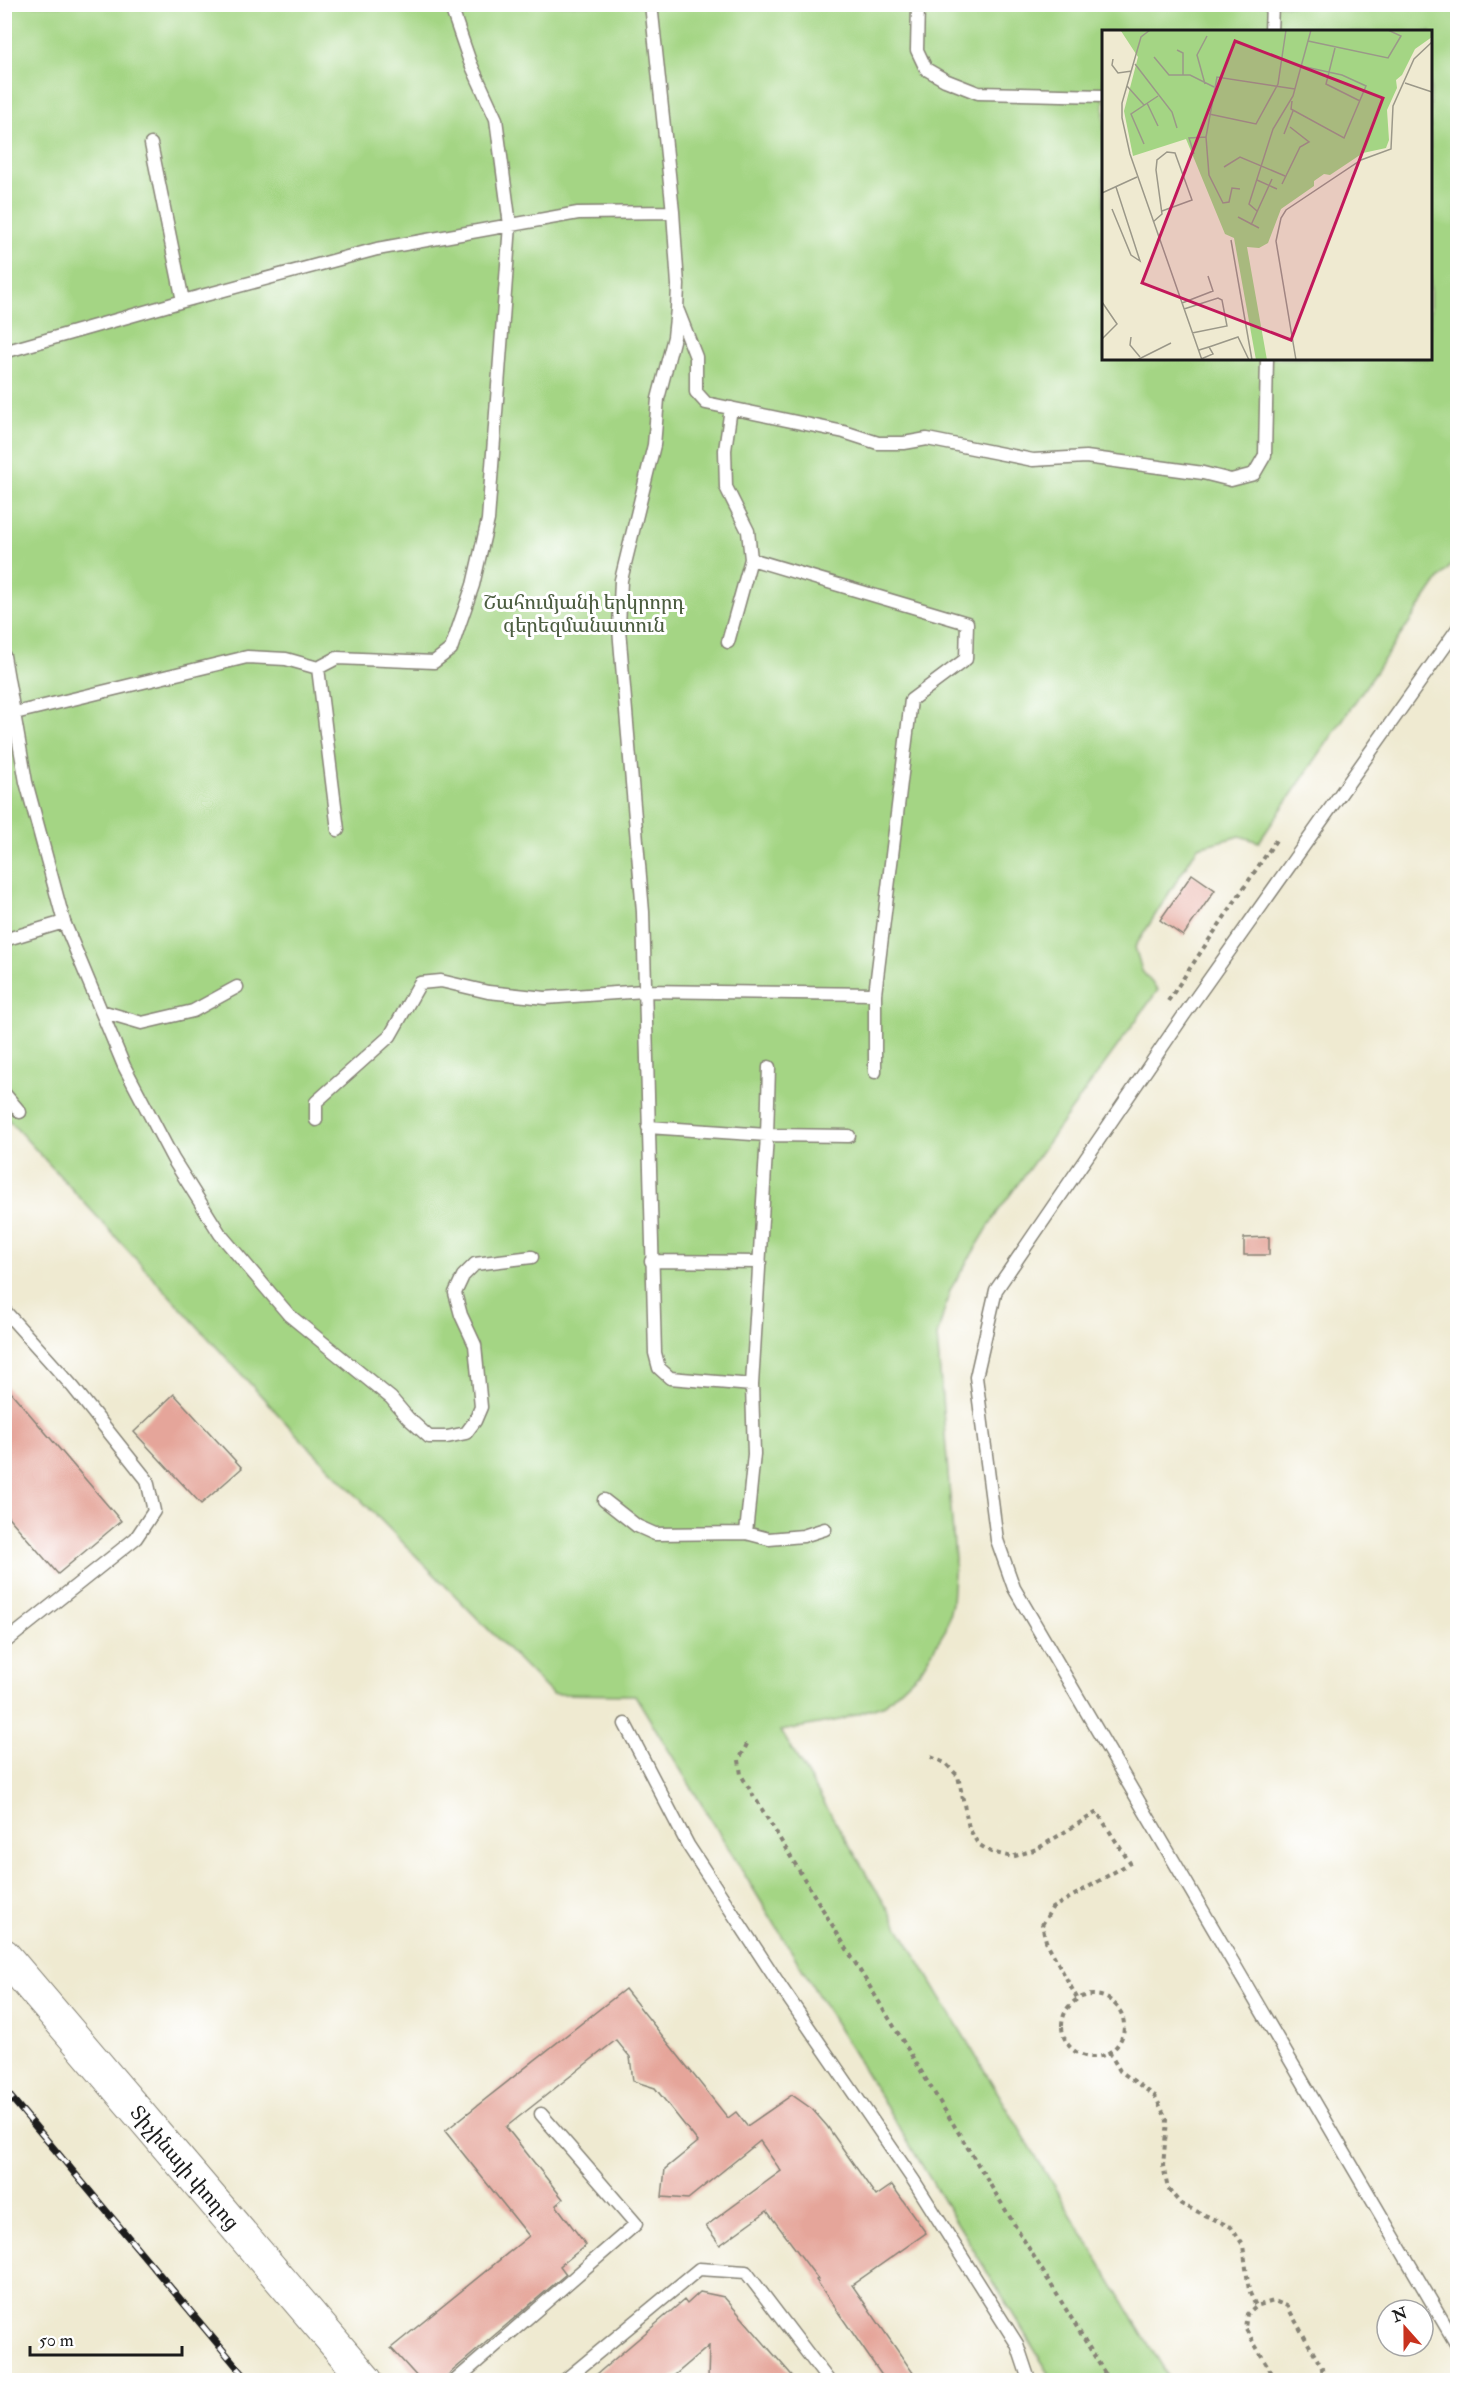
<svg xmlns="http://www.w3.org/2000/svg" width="1462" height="2385" viewBox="0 0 1462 2385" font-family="'IM FELL Double Pica','Noto Serif Armenian',serif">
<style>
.green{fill:#a4d584;stroke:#607850;stroke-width:1.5;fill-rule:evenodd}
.building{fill:#e5a59a}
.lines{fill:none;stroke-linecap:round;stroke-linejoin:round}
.lane-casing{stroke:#868376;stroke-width:15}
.secondary-casing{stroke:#868376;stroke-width:34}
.path{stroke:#868376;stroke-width:4;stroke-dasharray:4.5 4.5;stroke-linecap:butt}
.lane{stroke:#fff;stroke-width:12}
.secondary{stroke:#fff;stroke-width:32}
.rail-casing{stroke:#1c1c1c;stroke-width:7}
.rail{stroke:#fff;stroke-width:4.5;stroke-dasharray:14;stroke-linecap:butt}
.labels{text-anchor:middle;stroke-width:6;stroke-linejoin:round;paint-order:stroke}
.park-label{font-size:20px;fill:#4c5d40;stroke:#fff}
.street-label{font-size:20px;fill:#1c1c1c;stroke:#fff}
.inset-road{fill:none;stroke:#9b9889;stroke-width:1.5}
.view{fill:#c2185b;fill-opacity:0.15;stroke:#c2185b;stroke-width:3}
.inset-edge{fill:none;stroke:#1c1c1c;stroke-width:3}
</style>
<rect width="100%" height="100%" fill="#fff"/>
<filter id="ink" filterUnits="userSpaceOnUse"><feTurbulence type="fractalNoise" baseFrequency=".0167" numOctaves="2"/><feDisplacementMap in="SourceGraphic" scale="12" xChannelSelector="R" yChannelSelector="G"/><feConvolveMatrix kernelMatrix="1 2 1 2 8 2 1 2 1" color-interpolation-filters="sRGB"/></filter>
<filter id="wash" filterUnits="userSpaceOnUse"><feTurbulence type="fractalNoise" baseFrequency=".008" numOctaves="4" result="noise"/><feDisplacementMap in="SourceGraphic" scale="24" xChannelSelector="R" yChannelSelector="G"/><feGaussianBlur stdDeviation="1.35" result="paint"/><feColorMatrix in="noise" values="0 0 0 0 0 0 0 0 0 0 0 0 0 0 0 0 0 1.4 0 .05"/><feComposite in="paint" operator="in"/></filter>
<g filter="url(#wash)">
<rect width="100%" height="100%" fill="#efead1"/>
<path class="green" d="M5,5h1452v554l-18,20 -180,263 -19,-6 -42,11 -63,100 7,24 16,19 -161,223 -47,77 -13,46 18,223 -3,44 -6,26 -26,42 -35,33 -46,16 -58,11 389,649h-117l-418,-685 -83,-1 -254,-258 -293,-320zM1104,32h326v326h-326z"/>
<g id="blocks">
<path class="building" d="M1192,874l23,16 -32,46 -23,-16z
M1269,1237v18h-25v-17z
M4,1384l117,137 -63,53 -54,-62z
M174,1394l68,74 -41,36 -67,-72z
M625,1989l103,129 8,-6 11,14 45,-31 20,14 15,17 49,70 16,-11 34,48 -74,52 66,95h-33l-69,-100 2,-1 -51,-68 -47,34 -14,-19 75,-55 -21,-30 -72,58 -26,-2 3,-28 33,-27 -43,-54 -22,-7 -3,-24 -14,-17 -110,87 57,72 -7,6 30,40 -26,21 6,8 -124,106h-22l-29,-32 138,-112 -84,-105z
M700,2292l24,5 72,83h-88l1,-34 -40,34h-79l94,-80 3,4z"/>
</g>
</g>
<g filter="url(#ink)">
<use href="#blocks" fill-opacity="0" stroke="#868376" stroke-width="1.5"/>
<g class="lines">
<g class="lane-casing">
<path id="lane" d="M651,4l22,208 5,73 -1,24 -3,28 -16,62 -4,46 -33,135 -2,49 24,283 12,441 4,15 11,10 82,7
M918,4l-1,46 9,19 19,11 33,13 126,3
M1271,32l1,-28
M151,144l32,157
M678,311l18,46v35l10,11 138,29 34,11h26l23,-4 106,21 53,-3 117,16 28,7 23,-6 11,-19 2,-97
M4,352l179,-51 194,-52 201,-36 95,-1
M751,559l216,64 -1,36 -55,41 -36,294v78
M1458,628l-274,387 -188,275 -20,87 21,163 17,48 444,759
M728,642l23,-83 -3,-28 -22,-44 -1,-37 6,-42
M4,656l22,126 38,140 60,144 49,93 47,75 69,81 102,83 17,20 21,19h18l19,-4 9,-12 6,-14 -6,-62 -14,-30 -6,-22 8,-17 12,-12 57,-7
M318,668l20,162
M15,713l232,-56 39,2 32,9 19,-10 97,4 17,-13 22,-64 15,-65 22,-295 -14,-106 -26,-57 -20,-58
M4,940l60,-18
M101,1011l41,12 51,-12 44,-24
M4,1093l16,19
M316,1120v-18l74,-66 30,-53 21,-2 47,11 57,6 99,-7 231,3
M648,1127l119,8 82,1
M651,1261l109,1
M4,1310l69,77 74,93 7,31 -18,27 -132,105
M604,1500l33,26 18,8 91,-1 23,6 34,-3 22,-7
M746,1533l8,-79 -2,-69 15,-250 2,-68
M625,1724l63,121 93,142 133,194 103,163 12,36
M456,2380l180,-156 -95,-110
M565,2380l134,-111 47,3 82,108"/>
</g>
<g class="secondary-casing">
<g id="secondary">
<path id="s1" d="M4,1955l362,425"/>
</g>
</g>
<path class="path" d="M1168,1001l108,-161
M747,1744l-8,16 2,15 368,605
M931,1757l14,6 13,13 11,52 9,16 13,8 21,5 25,-8 60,-37 33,51 -78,45 -10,17 4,16 31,57
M1062 2026a31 31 0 1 1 62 0a31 31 0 1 1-62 0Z
M1109,2052l11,19 35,25 12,24 -4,46 5,23 13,15 50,23 12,18 6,46 7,15
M1276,2380l-31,-52 2,-14 9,-8 18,-5 13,5 35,62 1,12"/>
<use href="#lane" class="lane"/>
<use href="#secondary" class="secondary"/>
<g class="rail-casing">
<path id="rail" d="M4,2089l244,291"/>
</g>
<use href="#rail" class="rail"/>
</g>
</g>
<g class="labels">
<g class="park-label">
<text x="584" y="609">Շահումյանի երկրորդ<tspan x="584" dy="23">գերեզմանատուն</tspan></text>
</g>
<g class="street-label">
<text dy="7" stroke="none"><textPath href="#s1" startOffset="279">Տիչինայի փողոց</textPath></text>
</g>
</g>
<g transform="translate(1102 30)">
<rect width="330" height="330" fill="#efead1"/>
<path d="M14,0h316v7l-17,12 -13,26 -6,5 1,8 -10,22 2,30 -3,8 -23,5 -33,22 -6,-1 -10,7v5l-33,23 -13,34 -9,5 -12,-1 20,113h-11l-22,-122 -9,-4 -39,-95 -53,17 -9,-45 14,-54 -17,-26z" fill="#a4d584"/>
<path class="inset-road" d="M48,0l-9,7 -19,66v15l8,36 72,206M206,11l80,17 13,-22 -13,-6M233,18l-9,36 34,17M75,20l6,3v22M52,27l15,18h21l24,12M11,29l-1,6 6,8 14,-2M33,34l37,48 5,16M303,53l27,9M103,54l-8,-29 10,-19M25,56l17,19M190,71l-1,8 53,29 22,-52 -24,-11 -41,-9M45,73l11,23M107,84l47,10 22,-40 8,-54M182,104l9,-23M42,114l-13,-30 27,-18M92,124l-5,-16 17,-1M122,137l16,-10 45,19M155,150l20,9M180,154l18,-37 9,-5 -19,-15M138,159l-8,-1 -3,14 -6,1 -14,-28 -3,-38 11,-60 78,12M0,163l35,-16M10,179l19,46 9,6 -24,-74M155,181l-8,-7 24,-75 20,-33 18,-66M136,187l21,11M51,192l9,-8 -6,-44 1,-10 10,-8 8,1 17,47 -30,11M149,195l21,-46M129,210l21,120M0,272l15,22 -15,15M80,273l31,-12 -5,-15M82,279l34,-11 4,2 5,26 -35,7M29,307l-1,8 10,12M107,317l29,-10 11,23M97,320l10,-3 4,7 -12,5M35,330l34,-17M194,330l-20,-119 5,-23 5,-8 75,-50 30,-11 2,-43 21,-47 18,-17"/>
<path class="view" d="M133,11l148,57 -92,242 -149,-57z"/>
<rect width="330" height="330" class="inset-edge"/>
</g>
<rect width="1462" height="2385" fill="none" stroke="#fff" stroke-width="24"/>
<g transform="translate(1405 2328) rotate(339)"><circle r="28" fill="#ffffff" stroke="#a4a4a4" stroke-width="1.5"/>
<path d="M0-4.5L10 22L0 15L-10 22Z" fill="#c8321e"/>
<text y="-9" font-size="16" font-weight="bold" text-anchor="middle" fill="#1c1c1c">N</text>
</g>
<path d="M30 2346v9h152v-9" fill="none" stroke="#1c1c1c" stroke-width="3"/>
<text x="39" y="2346" font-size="18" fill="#1c1c1c" stroke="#ffffff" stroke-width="4.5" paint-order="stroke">50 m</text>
</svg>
